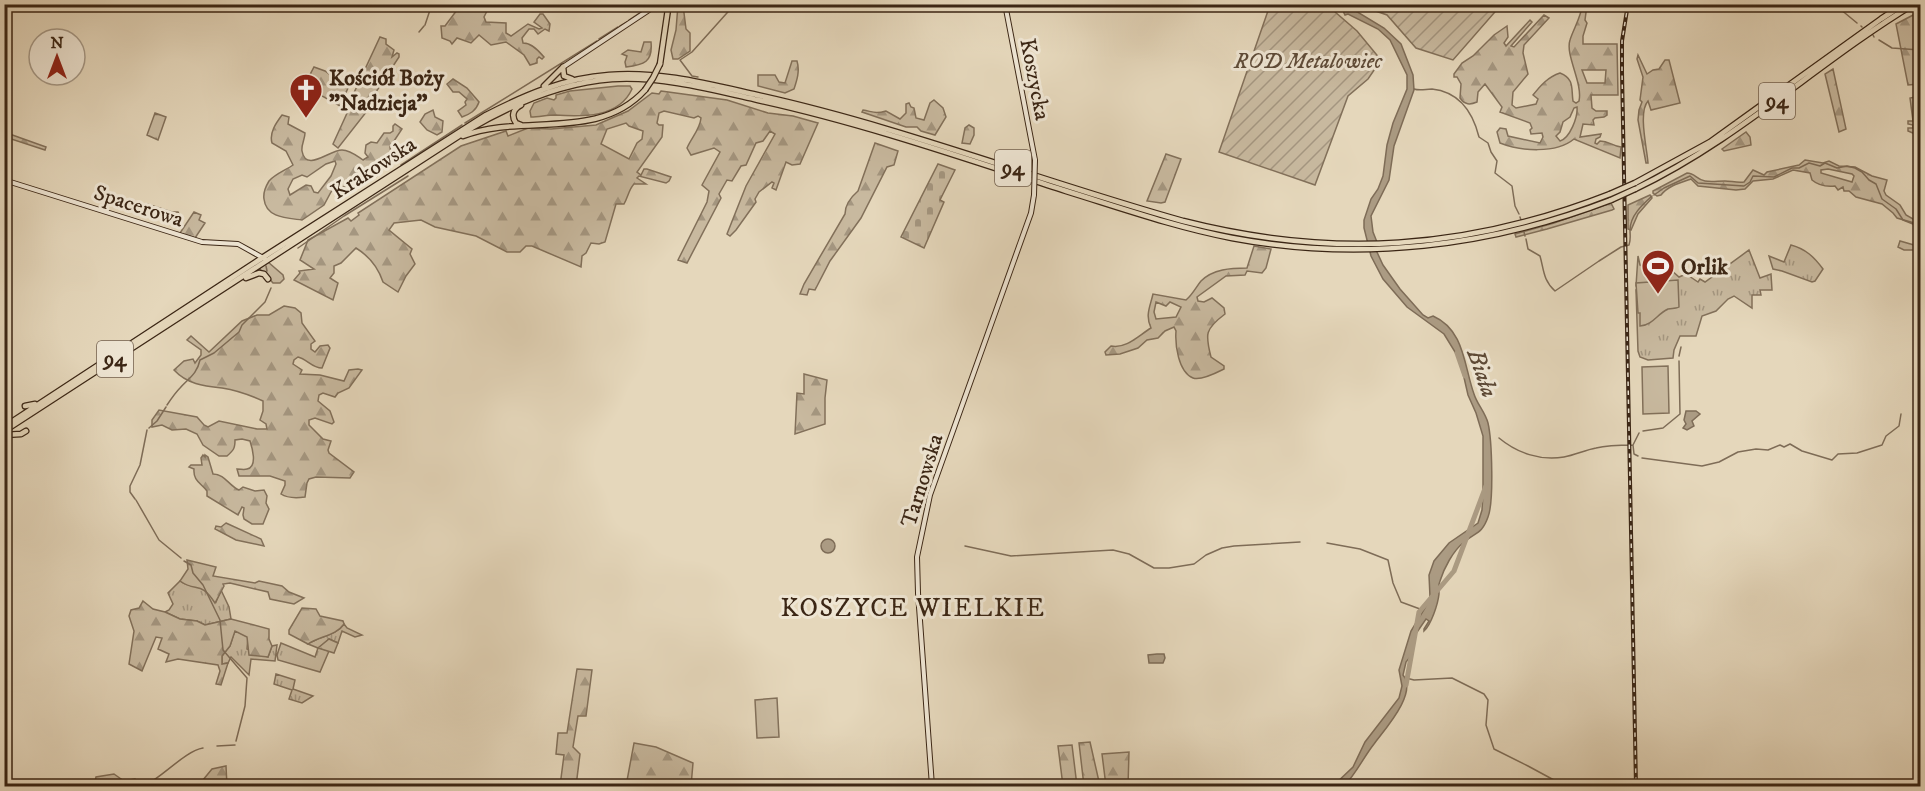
<svg xmlns="http://www.w3.org/2000/svg" width="1925" height="791" viewBox="0 0 1925 791" font-family="'IM FELL DW Pica',serif">
<style>
.grass{fill:url(#grass-tufts);stroke:#82705a;stroke-width:1.5}
.forest{fill:url(#forest-firs);stroke:#82705a;stroke-width:1.5;fill-rule:evenodd}
.cemetery{fill:url(#cemetery-stones);stroke:#82705a;stroke-width:1.5}
.garden{fill:url(#garden-furrows);stroke:#82705a;stroke-width:1.5}
.pitch{fill:#c8b99f;stroke:#82705a;stroke-width:1.5}
.water{fill:#ab9b83;stroke:#7e6c57;stroke-width:1.5}
.lines{fill:none;stroke-linecap:round;stroke-linejoin:round}
.stream{stroke:#7e6c57;stroke-width:1.5}
.river{stroke:#ab9b83;stroke-width:5}
.secondary-casing{stroke:#3b2615;stroke-width:6}
.primary-casing{stroke:#3b2615;stroke-width:7}
.secondary{stroke:#eee5d3;stroke-width:4}
.primary{stroke:#e5d7bb;stroke-width:4.5}
.rail-casing{stroke:#3b2615;stroke-width:4}
.rail{stroke:#eee5d3;stroke-width:1.5;stroke-dasharray:4.5;stroke-linecap:butt}
.secondary-bridge-casing{stroke:#3b2615;stroke-width:6;stroke-linecap:butt}
.primary-bridge-casing{stroke:#3b2615;stroke-width:7;stroke-linecap:butt}
.secondary-bridge{stroke:#eee5d3;stroke-width:4}
.primary-bridge{stroke:#e5d7bb;stroke-width:4.5}
.labels{text-anchor:middle;stroke-width:6;stroke-linejoin:round;paint-order:stroke}
.shield{fill:#eee5d3;stroke:#715f4e;stroke-width:1.5}
.shield-label{font-size:21px;font-weight:bold;fill:#3b2615}
.park-label{font-size:22px;font-style:italic;fill:#5e4b38;stroke:#eee5d3}
.poi-label{font-size:22px;font-weight:bold;fill:#3b2615;stroke:#eee5d3;text-anchor:start}
.street-label{font-size:22px;fill:#3b2615;stroke:#eee5d3}
.water-label{font-size:24px;font-style:italic;fill:#5d4936;stroke:#eee5d3}
.quarter-label{font-size:26px;letter-spacing:1.5px;fill:#3b2615;stroke:#eee5d3}
</style>
<defs>
<pattern id="grass-tufts" width="24" height="20" patternUnits="userSpaceOnUse" patternTransform="scale(1.5)"><rect width="24" height="20" fill="#c8b99f"/><path d="M3 7l-1-3M5 7V3M7 7l1-3M15 17l-1-3M17 17v-4M19 17l1-3" fill="none" stroke="#a49680"/></pattern>
<pattern id="forest-firs" width="22" height="20" patternUnits="userSpaceOnUse" patternTransform="scale(1.5)"><rect width="22" height="20" fill="#c8b99f"/><path d="M5 1l3.5 6h-7zM16 11l3.5 6h-7z" fill="#a49680"/></pattern>
<pattern id="cemetery-stones" width="16" height="16" patternUnits="userSpaceOnUse" patternTransform="scale(1.5)"><rect width="16" height="16" fill="#c8b99f"/><path d="M2 7V4a2 2 0 0 1 4 0v3zM10 15v-3a2 2 0 0 1 4 0v3z" fill="#a49680"/></pattern>
<pattern id="garden-furrows" width="10" height="10" patternUnits="userSpaceOnUse" patternTransform="scale(1.5)"><rect width="10" height="10" fill="#c8b99f"/><path d="M-1 1l2-2M0 10L10 0M9 11l2-2" fill="none" stroke="#a49680"/></pattern>
</defs>
<rect width="100%" height="100%" fill="#e5d7bb"/>
<filter id="stains"><feTurbulence type="fractalNoise" baseFrequency=".00333" numOctaves="4"/><feColorMatrix values="0 0 0 0 .2 0 0 0 0 .09 0 0 0 0 .02 0 0 0 .5 -.17"/></filter>
<radialGradient id="worn" r=".72"><stop offset=".6" stop-color="#630" stop-opacity="0"/><stop offset="1" stop-color="#630" stop-opacity=".3"/></radialGradient>
<path class="grass" d="M1791,245c15,4 23,12 32,24l-8,12 -3,1 -30,-11 -9,-2 -4,-13 15,6z
M1749,250l11,28 11,-4 1,16h-12l1,5h-9v13l-18,-12 -6,3 -12,12 -14,5 -6,20h-16l-6,14 -1,8 -25,2 -8,-3 -2,-6 -2,-61h5l-5,-4 2,-30 2,9c9,5 21,5 31,5l8,7 7,-3 12,8 2,-3 5,3z
M268,262l15,13 1,4 -4,4h-7l-8,-9 -4,-3 -1,-3z
M180,581c10,7 12,3 20,6 7,2 12,9 16,15l5,-12 8,17 2,12 -26,6 -8,-4 -17,-2 -15,-7 4,-2 4,-6 -5,-11z
M344,624l3,4 15,7 -7,2 -13,-6 -4,12 -9,-4 -10,9 10,3 -9,21 -42,-12 -1,-5 4,-12 34,14 3,-9 -10,-4c11,-8 28,-8 36,-20z
M235,630l13,7 -1,12 21,8 4,-11 5,-1 -2,16 -24,-2 -2,16 -18,-18 -3,6 -6,1v-8l8,-10z
M276,674l19,6 -2,9 20,7 -11,7 -13,-4 3,-9 -18,-6z"/>
<path class="forest" d="M460,5h23l3,1 1,5 -3,6 2,5 20,1v10l5,3 17,-12 11,5 3,-1 -8,-6 6,-8h3l7,10 -1,7 -4,-2 -7,5 -4,-5h-5l-7,9 1,5c9,0 16,8 21,14l-2,2 -3,-2 -2,2v4l-7,2 -6,-10 -18,-13 -15,3 -12,-10 -8,8 -14,-5 -5,6 -2,-3 -8,-3 -1,-12h4l15,-20z
M678,5h5l3,24 4,4v18l-12,8h-5l-2,-9 5,-20z
M1582,5h5l-2,15 2,3 -4,13v8h34l1,51h-27l1,13 4,3h11v4l-3,2 -9,1 -2,2 1,5 -11,-1 -3,13 21,-3 -1,3 -4,2 -1,4 2,1 3,-3c9,0 12,5 21,6l-1,11 -46,-19c-18,15 -54,12 -74,4l-3,-11 3,-4 6,1 2,7 32,7 3,-6 -1,-4 -11,1 -1,-4 2,-2 -2,-5 -30,-11 2,-5 -17,-23 -7,8 -1,10c-7,3 -12,3 -17,-4l1,-14 -4,-7h-3v-3l8,-11 11,-7 21,-21 13,-9 1,11 -4,6 2,3 24,-26 2,2 -21,24 3,1 30,-32 5,3 -25,27 -1,8 5,21 -15,18 -1,13 4,3 20,-4 2,-5 -5,-4c8,-10 15,-18 27,-22 15,6 11,16 13,28l3,2 3,-2c4,-18 -14,-46 -9,-61 3,-10 12,-25 12,-35zM1582,70h24l-1,13h-18zM1577,107c1,10 -7,31 -17,34l-4,-5 4,-4 3,-10 7,-5 4,-9z
M1917,13l3,18v24l-4,2 3,27 -11,1 -12,-61z
M380,37l6,2v5l8,6 -2,7 5,-4 2,1v3l-31,47 3,2 -33,42 -5,-4 20,-44 -1,-3z
M644,42h7c2,20 -7,23 -25,25l-1,-5 2,-6 -5,-2 6,-4 13,2z
M1638,55l9,19 6,-4 6,-1 6,-9h4l11,43 -29,7 -3,-9c-10,11 -1,47 0,62h-2l-8,-43 1,-10 3,-8 -2,-2 3,-23 -6,-18z
M792,61h5c3,10 0,19 -3,28l-9,4 -27,-7v-11h17l4,7 6,1z
M314,67l11,4 14,10 8,-5 5,3 -12,27 -36,-20z
M1833,69l13,60 -7,3 -14,-58z
M453,79l14,9 12,14c-3,9 -9,12 -17,15l-4,-6 8,-6 -1,-3 2,-3 -8,-7h-6l-6,-8z
M618,86h12l2,3c-13,29 -50,28 -77,26 -8,0 -16,2 -24,2l-1,-6 4,-8 13,-5 7,2 2,-2v-3l14,-4z
M661,91l66,9 41,13 25,3 25,7 -18,41 -8,1 -6,-3 -10,28 -4,-2 2,-5 -2,-1 -13,10 -4,7 1,3 -20,28 -6,6 -3,-2 19,-48 29,-52 -5,-3 -7,10 -7,2 -10,22 -5,1 -9,15 -5,-1 -8,14 2,4 -34,65 -9,-3 29,-58 2,-11 -7,-6 18,-33 -6,-4 -23,7 -4,-7c5,-11 13,-19 14,-30l-3,-2 -4,2 -30,-7 -5,2 -2,10 2,2h4l-1,12 -25,35 4,3 3,-6h3l24,8 -2,4 -3,2 -27,-7 -2,2 9,6h-12c-5,5 -6,13 -10,20h-8l-11,38 -6,2 -8,-1 -5,10 -4,3 -1,11 -49,-21h-6l-6,6h-13l-31,-16 -41,-9 -14,-7 -27,3 -5,7 23,19 -2,5 5,10 -9,12 -8,16 -15,-10c-5,-15 -14,-26 -27,-34l-15,15 -7,3v7l-4,5 8,5 -5,17 -39,-20 6,-7 -1,-2 15,-2 -14,-9 8,-20 40,-22 3,3 8,-6 -1,-2 103,-67 45,-15 2,5 20,-8 23,1 45,-4 32,-14 24,-18 7,1zM626,123l3,3 14,5 -1,8 -5,4 -8,16 -28,-15 6,-15z
M1920,96v40l-12,-5v-3h5v-3l-5,-1v-3h5l-3,-23z
M934,100l9,8 3,9 -11,18 -14,-4 -4,-4h-11l-44,-15 1,-2c11,2 12,4 23,1l14,8 6,-6v-9l3,-1 2,4 3,1 2,10 8,2 6,-17z
M433,110l2,7 8,4 -1,11 -5,3 -10,-5 -7,-8 5,-8z
M155,113l11,4 -8,23 -11,-5z
M282,115l7,2 -1,7 17,9c0,6 -4,12 -3,18 4,22 27,-1 40,-1 8,0 15,6 21,10l5,-3 -3,-4 1,-8 5,-3 6,1 7,-10h6l3,-2v-5l2,-2 7,5 -12,18 1,7 -1,4 -5,3c-2,9 -4,15 -13,17l-5,-5 -4,1 -12,11 -16,4 -4,3 -7,13 -22,15c-15,-2 -36,-2 -38,-21 -1,-6 2,-13 5,-18 6,-7 17,-11 24,-16l-7,-14 -14,-8c-3,-10 4,-20 10,-28zM335,161l1,3 -5,12 -13,17 -4,-1 -3,-6 -5,-1 -16,10 -2,-6 5,-10 9,-4 5,2 19,-13z
M969,125l5,3v7l-4,9 -8,-1 3,-15z
M4,132l42,15 -1,3 -40,-13z
M1746,132l4,5 1,8 -27,6 -2,-2z
M875,143l23,8 -4,14 -7,2 -26,51 -31,43 -15,29 -6,-1 -2,6 -7,-1 4,-10 41,-70c0,-9 6,-17 13,-23z
M1166,154l15,5 -16,43 -4,1 -14,-2z
M1805,160l18,3 6,-2 10,5 16,1 17,9 15,4 -3,11 2,4 14,10 6,10 14,8v36l-5,-1 2,-8h-13l-6,-3 2,-6 14,4 4,-16 -4,-6 -17,-5 -4,-5 -11,-9 -26,-7 -7,-6h-5l-1,-4 -5,3 -3,-4c-9,1 -16,0 -23,-6l-2,-7 -17,-3 -20,9 -20,2 -8,8 -9,1 -38,-4 -7,-7c-12,4 -23,7 -30,16l-4,1 -4,-3v-2l34,-18c8,0 10,7 18,8 6,1 13,0 20,0 6,0 12,2 19,1l9,-12 11,5 3,-3 32,-7zM1828,169l24,5 2,2 -2,6 -31,-9v-3z
M1650,195l2,3 -14,16 -7,16 -3,-1v-24z
M1611,203l3,6 -2,1 -65,19 -31,8 -1,-3 39,-11z
M147,204l25,8h6l2,4 -2,4 -26,-8 -6,-4z
M194,212l7,3 -2,5 6,3 -10,15 -15,-5z
M1254,246l17,3 -5,19 -4,5 -15,-2 -2,4 -19,1 -29,21 1,4 6,1 8,-4 12,10 1,6c-20,15 -20,20 -14,43l13,9v3c-8,4 -23,12 -31,9 -15,-6 -18,-34 -17,-47l-2,-4 -9,4 -7,7 -11,2 -9,8 -18,6 -14,1 -1,-3 6,-6c15,3 27,-10 40,-18 -6,-13 -1,-21 2,-34l33,6c7,-6 10,-13 15,-19 12,-12 30,-13 46,-13zM1156,302l10,4 4,-4 11,5 -5,10 -20,2 -2,-7z
M284,306l11,2 6,5 1,10 13,18 -4,3v5l4,3 5,-6 8,-1 2,3 -8,20c-10,0 -15,-9 -24,-11l-4,3 -1,4 9,6 -2,4 20,1 24,6 5,-11 9,-1 4,1 -13,18 -11,5 -3,4 -12,-4 -4,2 -1,6 12,10 4,11 -2,2 -17,-6 -6,2v5l14,14 8,2 -3,9 1,3 25,19 -4,6 -34,-1 -7,2 -2,4 -2,14c-7,1 -18,1 -24,-3l4,-9v-4l-15,-5h-31l-2,-7c4,0 7,1 10,0 11,-2 5,-22 3,-28l-8,-2 -7,1c0,8 -1,10 -8,16h-8l-16,-11 -6,-11 -11,-5 -14,1 -10,-5 -10,2v-7l7,-10 38,7 7,8 4,2 11,-6 38,8h10l-1,-5 -6,-4 3,-9v-10c-13,-6 -28,-11 -41,-13 -19,-2 -35,-4 -48,-18l10,-9 9,-2 2,4 6,-8v-5l-14,-10 4,-4 18,16 33,-31 15,-6h12z
M804,374l23,6 -2,18v26l-30,10 2,-41 7,1z
M203,455l2,2v-2l3,2 5,17c12,0 16,12 26,16l4,-3 12,4 9,-1 3,6 -1,7 3,6 -6,15h-11l-8,-5 -1,-4 1,-7 -2,-1 -4,8 -31,-19v-5c-6,-8 -14,-10 -13,-22l-5,-2 2,-2h11l-1,-7z
M226,523l35,16 3,7 -28,-6 -21,-11 1,-3 5,1z
M187,560l29,7 -3,9 42,7 4,-2 23,5 7,6 15,6 -10,6 -24,-5 -2,-7 -38,-9 -7,1 1,2 -9,17c-15,-23 -18,-10 -35,-22l8,-12z
M143,601l10,8 12,3 15,7 17,2 8,4 26,-6 38,10v10l3,7 -4,11 -19,-2 -2,-18 -12,-6 -5,15 -8,10v8l6,-1 -7,22 -5,-1 4,-13 -2,-6 -40,-6 -12,3 3,-8 -11,-5 4,-11 -6,-1 -14,34 -13,-7 5,-33 -5,-15 2,-6 8,-2z
M302,608l14,1 4,7 23,5 1,3c-8,12 -25,12 -36,20l-19,-10v-4z
M329,639l9,4 -4,10 -16,-5z
M577,669l15,1 -6,46h-8l-5,31 7,7 -4,32h-16l4,-31 -8,-1 2,-21h9z
M1090,742l10,44h-16l-5,-43z
M634,743l22,4 37,16 -2,23h-65z
M1072,745l5,41h-14l-5,-40z
M1129,752l-1,34h-22l-4,-32z
M226,766l1,20h-29l14,-17z
M114,774l10,7 11,-2 4,4 8,-2 2,5h-55l2,-9z"/>
<path class="cemetery" d="M938,164l17,6 -15,30 4,2 -20,46 -23,-11z"/>
<path class="garden" d="M1270,5h57l30,26 24,29 -13,19 -20,17 -33,89 -96,-33z
M1366,5h135l-48,55 -37,-12 -29,-33 -17,-6z"/>
<path class="pitch" d="M1678,280l1,27c-1,1 -11,2 -11,2 -11,5 -15,16 -28,17v-13h-2l-2,-30z
M1668,366l1,47 -26,1 -1,-47z
M777,698l2,39 -22,1 -2,-38z"/>
<path class="water" d="M1332,5h14l38,23 17,16 12,31 1,15 -20,56 -5,34 -18,36 2,16 4,10 -1,8 7,15 17,24 23,26 5,3 5,-2c32,14 31,51 41,78 3,10 11,18 14,29 4,17 6,79 0,94 -6,17 -12,15 -24,25 -11,9 -20,26 -24,39 -2,4 -1,8 -1,13 -1,10 -8,31 -15,37v-2l5,-8 -3,-2 -11,16 -4,21 -5,6 -3,13c15,18 -18,54 -29,69 -11,14 -18,30 -30,42h-11l20,-19 12,-25 34,-44 3,-12 -3,-16 12,-39 14,-23 5,-11 -1,-22 5,-14 15,-18 29,-20 4,-13 1,-17v-57l-7,-23 -8,-18 -8,-35 -16,-26 -37,-27 -24,-28 -12,-23 -7,-28v-8l7,-21 7,-10 5,-13 4,-31 6,-22 14,-34v-14l-17,-35 -12,-11 -30,-15 -3,1 -2,-4z
M1686,411h10l4,3 -8,7 2,5 -7,4 -4,-2 3,-4 -2,-4z
M821 546a7 7 0 1 1 14 0a7 7 0 1 1-14 0Z
M1157,654h7l1,4 -2,5h-14l-1,-8z"/>
<g class="lines">
<path class="stream" d="M1834,4l23,19
M629,20l24,-16
M425,25l7,-21
M620,26l7,-4
M1861,26l1,1
M419,32l5,-6
M1873,35l1,2
M599,39l19,-12
M1879,40l13,8 28,2
M698,77l-6,-1 -12,-16 12,-8 43,-48
M1414,89c6,2 12,0 18,0 28,3 41,24 47,48l9,6 3,9 6,9 -2,12 17,13 3,20 4,8
M465,123l132,-82
M401,165l61,-40
M1654,195l10,-7 26,-12 8,7 46,3 6,-4 3,-6 21,1 18,-9h7l10,-5 11,3 5,-3 12,5 10,-2 8,2 7,4 7,8 7,4 6,15 14,10 7,11 10,4 3,5 -2,13 6,3
M1520,217l1,3
M1524,232l1,4
M1526,239l2,10 12,7c4,14 3,24 15,35l44,-30 22,-14 8,-2c2,-6 1,-9 1,-15 0,-14 12,-25 22,-34
M298,248l46,-32 64,-40
M266,266l1,5
M1679,356l2,-9
M167,405c4,-6 8,-12 13,-17 9,-10 17,-14 20,-28l14,-7 25,-21 3,-7 23,-23 6,-14
M149,428l8,-7 9,-14
M1643,431l20,-3 17,-14 -1,-53
M1499,438c18,15 41,23 65,19 11,-2 21,-7 32,-9 12,-3 24,-3 37,-3
M1638,456l-4,-2 -1,-9 6,-12
M1642,458l60,8 17,-4 19,-10 18,-3 12,1 12,-5 4,2 6,-3 12,7 30,9 6,-6 19,-1 25,-8 4,-9 13,-10 2,-12
M135,499l-5,-7v-6l10,-21 7,-35
M136,500l23,40 22,18
M1327,543l33,6 28,11 5,23 8,19 19,7 -1,3
M965,546l46,10 102,-6 16,4 25,14h15l25,-4 12,-9 16,-7 12,-2 66,-4
M184,561l7,4 2,8 10,12 17,35 3,30 24,28 -2,28 -9,35
M1406,678l8,2 38,-2 32,16 4,6 -2,25 8,24 34,17 37,20
M217,746l18,-1
M144,786c19,-9 41,-35 59,-38"/>
<path class="river" d="M1457,353l8,23
M1406,685l13,-73 35,-41 32,-85"/>
<g class="secondary-casing">
<path id="secondary" d="M1005,4l30,156
M655,7l7,-1 6,3
M563,67l95,-63
M4,180l198,62 36,2 27,15
M932,786l-14,-193 -1,-36 13,-62 87,-243 14,-39 3,-18"/>
</g>
<g class="primary-casing">
<path id="primary" d="M660,64l8,-55
M563,67l1,9 8,3
M544,86l19,-19
M521,125l-5,-2c-5,-7 -3,-14 5,-18
M463,136c59,-23 135,6 182,-46
M1635,183l75,-41 171,-123 23,-15
M1635,189c103,-49 183,-127 279,-185
M246,278l13,-5 5,1 4,5
M25,406l10,-2
M4,427l258,-169 224,-143c39,-20 78,-37 123,-40 51,-4 99,9 148,20 145,32 283,86 426,126 149,38 284,29 427,-27
M4,431l464,-301c44,-26 92,-47 144,-51 50,-3 98,10 146,21 105,23 206,58 308,91 55,17 109,36 166,47 128,24 257,9 379,-38
M4,435l17,-1 5,-3"/>
</g>
<use href="#secondary" class="secondary"/>
<use href="#primary" class="primary"/>
<g class="rail-casing">
<path id="rail" d="M1628,4l-6,37v31l14,714"/>
</g>
<use href="#rail" class="rail"/>
<g class="secondary-bridge-casing">
<path id="secondary-bridge" d="M1034,195l1,-35"/>
</g>
<g class="primary-bridge-casing">
<path id="primary-bridge" d="M645,90l8,-12 7,-14
M1610,194l25,-11
M1611,200l24,-11"/>
</g>
<use href="#secondary-bridge" class="secondary-bridge"/>
<use href="#primary-bridge" class="primary-bridge"/>
</g>
<defs>
<g id="church-pin" transform="scale(1.725)"><path d="M0 17L-7.5 6A9.5 9.5 0 1 1 7.5 6Z" fill="#8f2418" stroke="#eee5d3"/><path d="M-1.2-6h2.4v3.5h3.3v2.4h-3.3V6h-2.4V-.1h-3.3v-2.4h3.3Z" fill="#fff"/></g>
<g id="stadium-pin" transform="scale(1.725)"><path d="M0 17L-7.5 6A9.5 9.5 0 1 1 7.5 6Z" fill="#8f2418" stroke="#eee5d3"/><path d="M0-5a6.5 5 0 1 0 0 10a6.5 5 0 1 0 0-10ZM-3.5-1.8h7v3.6h-7Z" fill="#fff"/></g>
</defs>
<g fill-rule="evenodd">
<use href="#church-pin" x="306" y="90"/>
<use href="#stadium-pin" x="1658" y="266"/>
</g>
<g class="labels">
<g class="shield">
<rect x="1759" y="83" width="36" height="36" rx="4.5"/>
<rect x="995" y="150" width="36" height="36" rx="4.5"/>
<rect x="97" y="341" width="36" height="36" rx="4.5"/>
</g>
<g class="shield-label">
<text x="1777" y="108">94</text>
<text x="1013" y="175">94</text>
<text x="115" y="366">94</text>
</g>
<g class="park-label">
<text x="1308" y="68">ROD Metalowiec</text>
</g>
<g class="poi-label">
<text x="329" y="85">Kościół Boży<tspan x="329" dy="25">"Nadzieja"</tspan></text>
<text x="1681" y="274">Orlik</text>
</g>
<g class="street-label">
<text transform="translate(1036 79) rotate(79)" y="8">Koszycka</text>
<text transform="translate(373 167) rotate(-33)" y="8">Krakowska</text>
<text transform="translate(139 205) rotate(18)" y="8">Spacerowa</text>
<text transform="translate(921 480) rotate(-73)" y="8">Tarnowska</text>
</g>
<g class="water-label">
<text transform="translate(1483 373) rotate(71)" y="8">Biała</text>
</g>
<g class="quarter-label">
<text x="913" y="616">KOSZYCE WIELKIE</text>
</g>
</g>
<rect width="1925" height="791" fill="none" stroke="#e5d7bb" stroke-width="24"/>
<rect x="6" y="6" width="1913" height="779" fill="none" stroke="#3b2615" stroke-width="3"/>
<rect x="12" y="12" width="1901" height="767" fill="none" stroke="#3b2615" stroke-width="1.5"/>
<g transform="translate(57 57)"><circle r="28" fill="#eee5d3" stroke="#a69987" stroke-width="1.5"/>
<path d="M0-4.5L10 22L0 15L-10 22Z" fill="#8f2418"/>
<text y="-9" font-size="16" font-weight="bold" text-anchor="middle" fill="#3b2615">N</text>
</g>
<rect width="100%" height="100%" filter="url(#stains)"/>
<rect width="100%" height="100%" fill="url(#worn)"/>
</svg>
